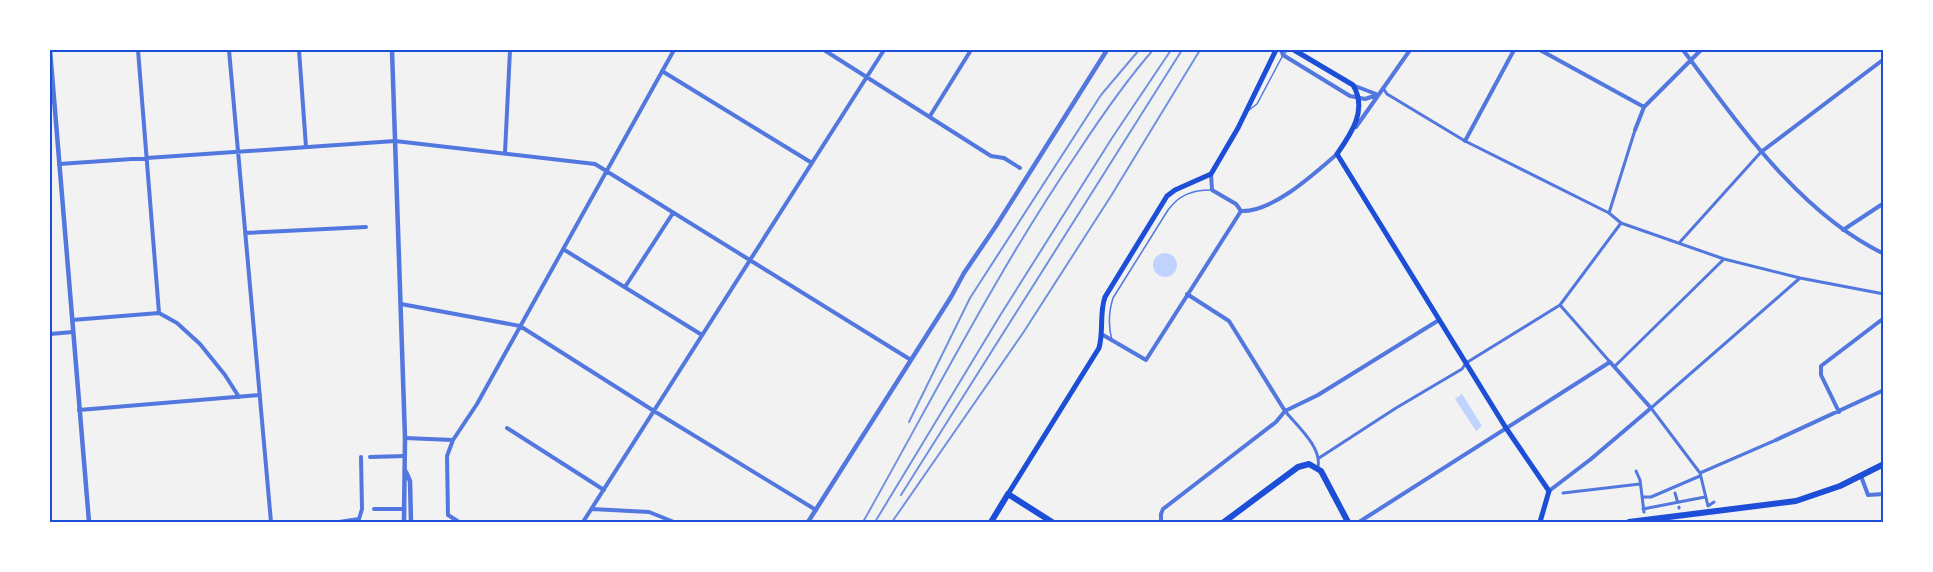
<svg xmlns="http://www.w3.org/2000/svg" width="1933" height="572" viewBox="0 0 1933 572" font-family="'Roboto Condensed',sans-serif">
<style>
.water{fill:#bfd3fe}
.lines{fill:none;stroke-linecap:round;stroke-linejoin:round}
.service{stroke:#5277de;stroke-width:1.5}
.pedestrian{stroke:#5277de;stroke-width:3}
.minor{stroke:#5277de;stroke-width:4}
.tertiary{stroke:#5277de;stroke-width:4.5}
.secondary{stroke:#1d4ed8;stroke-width:5}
.primary{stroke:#1d4ed8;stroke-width:6}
.rail{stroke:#7290e2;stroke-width:2}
.neatline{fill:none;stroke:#1d4ed8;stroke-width:2}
</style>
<rect width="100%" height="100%" fill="#f2f2f2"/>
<path class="water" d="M1153 265a12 12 0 1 1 24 0a12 12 0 1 1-24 0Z
M1462,394l20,32 -6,5 -21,-32z"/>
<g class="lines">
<path class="service" d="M1249,110l8,-6 26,-49 5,-5
M1112,340c-4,-14 -3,-29 1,-42l55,-88c11,-15 24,-20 43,-20"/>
<path class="pedestrian" d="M1383,88l4,6 78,47 144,72 12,10 103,36 76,19 84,16
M1609,213l26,-83
M1680,242l81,-90
M1560,305l50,57
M1615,366l109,-107
M1285,411c12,15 37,36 33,56
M1319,458l77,-50 66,-39 4,-6 94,-58 61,-82
M1636,471l4,9 4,32
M1700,473l76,-33
M1563,493l77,-9
M1675,493l2,7
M1642,497h9l49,-21
M1714,502l-6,4 -8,-33 -49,-65 149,-130
M1679,507v1
M1643,509l62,-12"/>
<path class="minor" d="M138,50l21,263
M229,50l42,472
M299,50l7,97
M824,50l167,106 13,2 16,10
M1281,50l2,5 67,41 15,3 12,-4
M1540,50l104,57
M1683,50c56,74 115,162 201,204
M662,71l150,92
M1355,86l21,8
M930,116l41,-66
M1356,127l54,-77
M1635,130l9,-23 57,-57
M1465,141l49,-91
M1761,152l123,-93
M505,153l5,-103
M59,164l336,-23 200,23 316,196
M1211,174l1,16 24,14 5,7
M1241,211c32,1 73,-37 96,-57
M1843,230l41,-27
M245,233l121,-6
M563,249l139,86
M625,287l48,-74
M1187,294l42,27 56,90
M401,304l119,22 134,85 162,99
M72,320l87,-7 18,10 23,21 25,31 14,22
M50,334l23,-2
M1103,335l43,25 95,-149
M79,410l181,-15
M1839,412l-18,-37v-9l63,-48
M507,428l97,62
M405,438l48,2
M1776,440l108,-50
M370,457l35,-1
M1861,476l7,19 16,-1
M374,509h30
M592,509l57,3 25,10
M339,522l20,-3 3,-10 -1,-52
M459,522l-11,-7 -1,-59 6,-16 24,-36 197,-354
M583,522l301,-472
M1161,522v-8l2,-5 113,-87 9,-11 33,-16 121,-75
M1359,522l251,-160 41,46 -60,51 -42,32"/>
<path class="tertiary" d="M50,50l39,472
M392,50l13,388 -1,84
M406,472l4,9 1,41
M808,522l143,-225 13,-24 32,-47 111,-176"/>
<path class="secondary" d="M1294,50l59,35c15,25 -2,49 -16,69l169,274 43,63 -9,31
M1008,494l91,-146c5,-18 0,-34 6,-51l62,-101 8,-6 36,-16 27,-46 38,-78"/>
<path class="primary" d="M991,522l17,-28 44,28
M1224,522l74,-55 11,-3 12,7 27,51
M1629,522l167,-21 44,-15 44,-22"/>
<path class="rail" d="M909,422l61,-124 131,-203 38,-45
M901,495l281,-445
M863,522c70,-124 134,-251 215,-370 23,-35 47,-70 75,-102
M875,522l126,-208 111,-176 59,-88
M892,522l131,-189 88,-137 89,-146"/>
</g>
<rect width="1933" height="572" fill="none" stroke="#ffffff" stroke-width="102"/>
<rect x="51" y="51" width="1831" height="470" class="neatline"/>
</svg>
